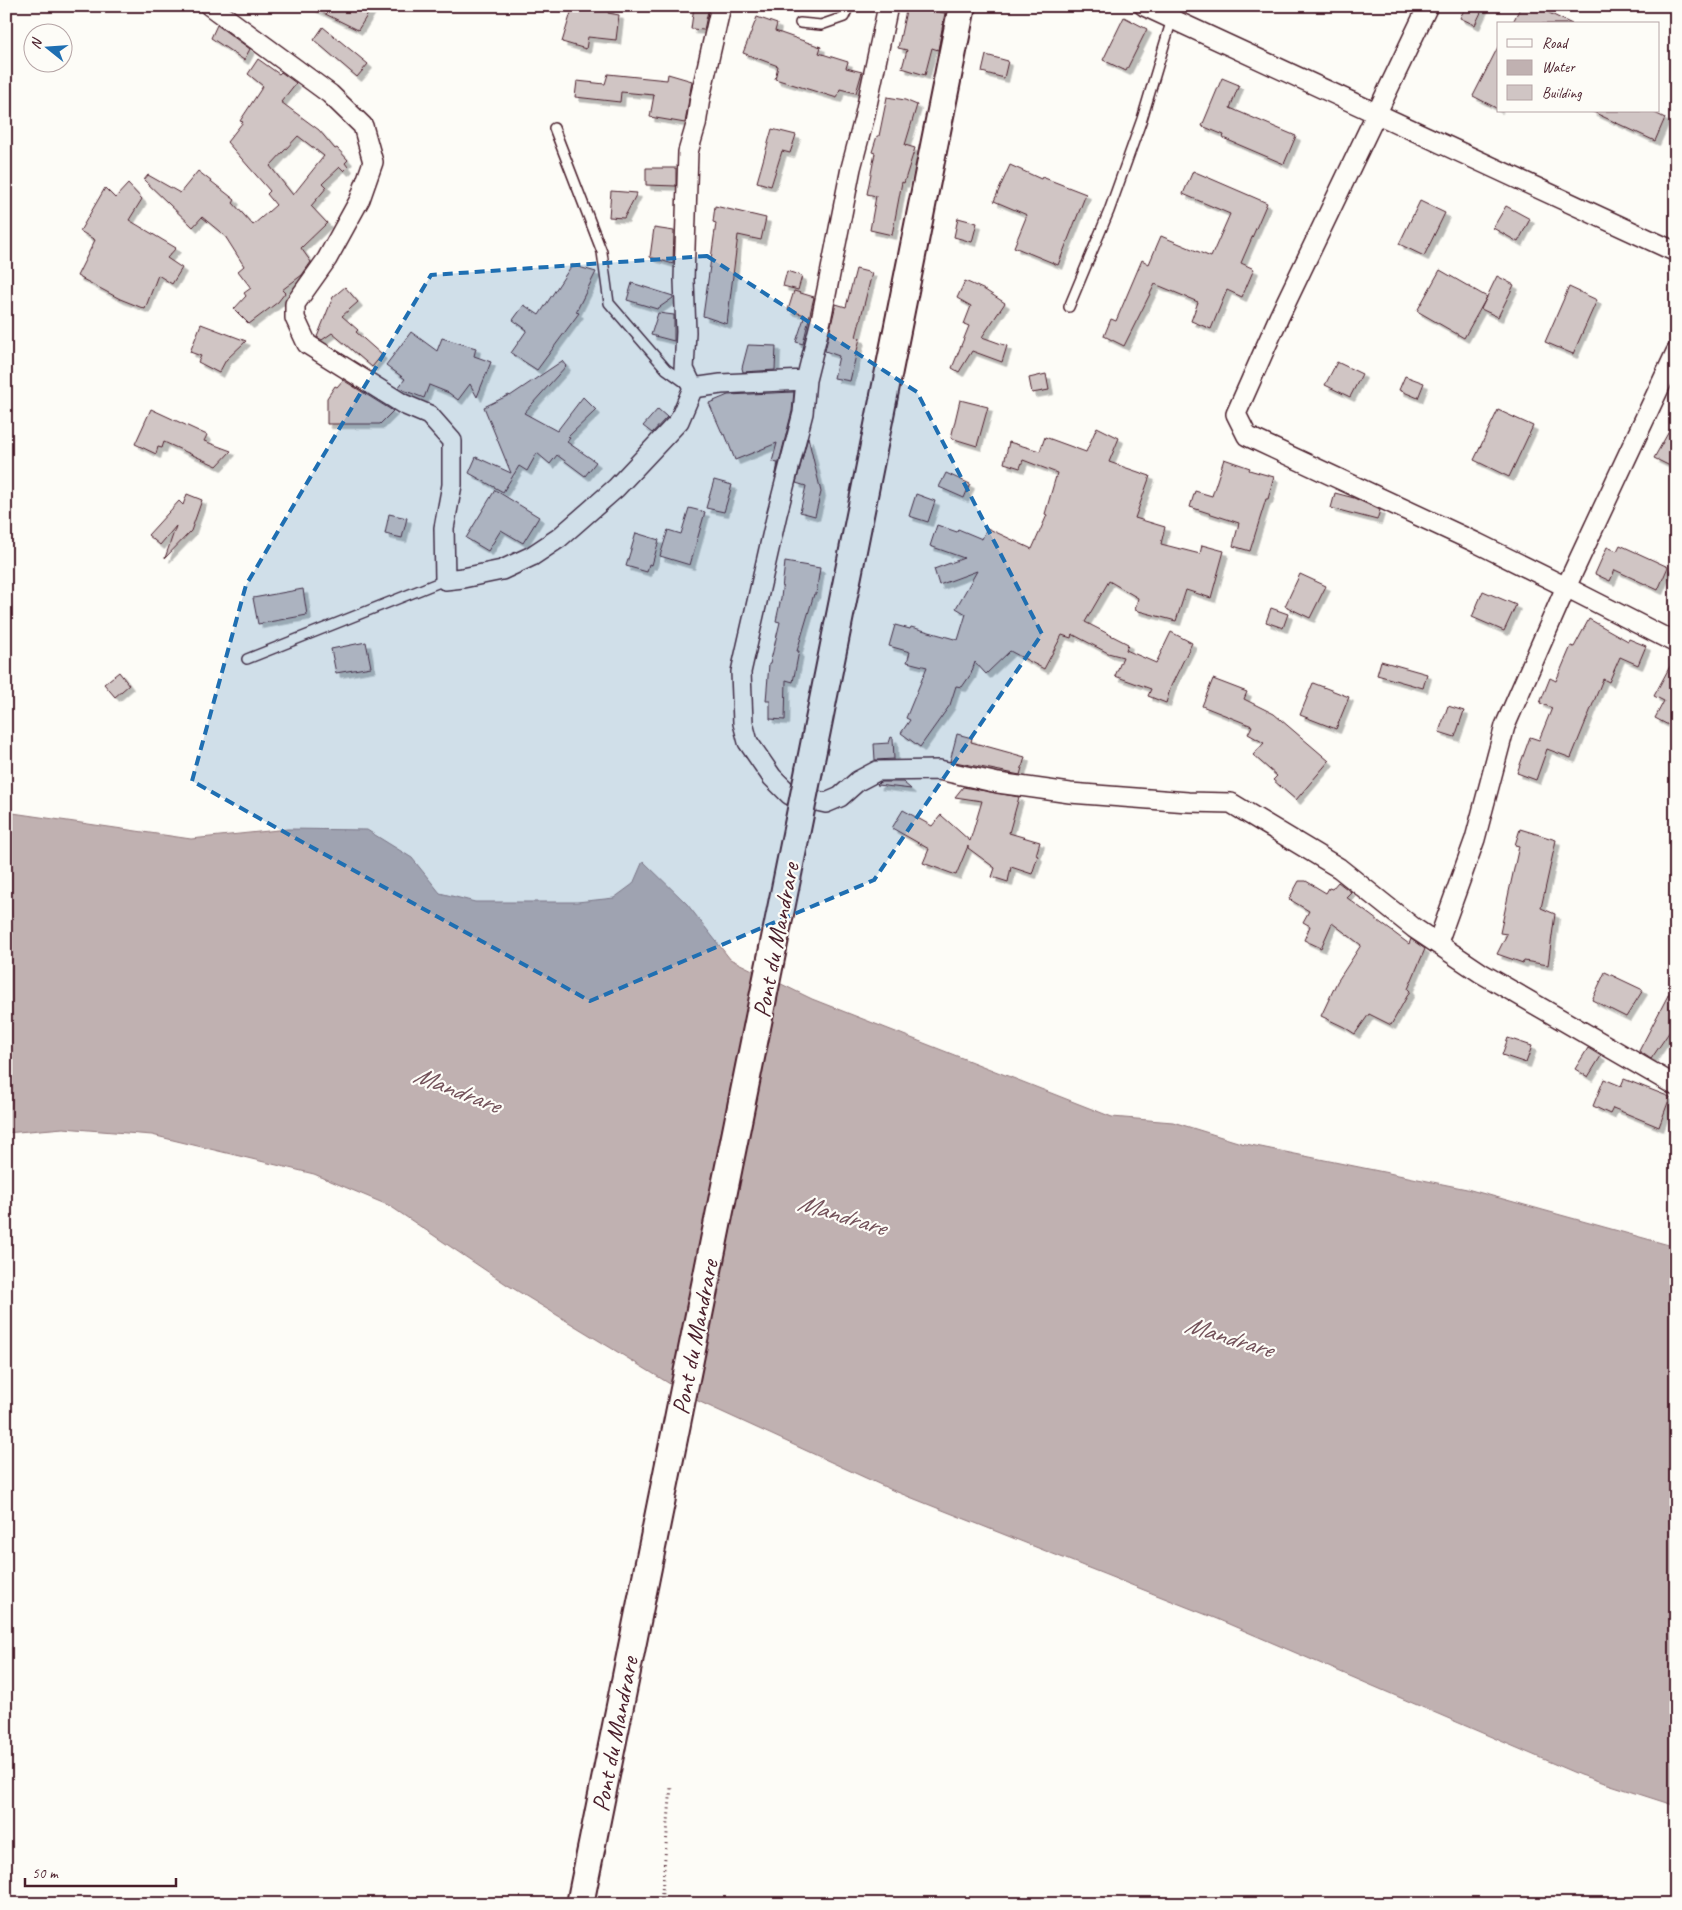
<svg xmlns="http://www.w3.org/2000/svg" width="1682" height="1910" viewBox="0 0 1682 1910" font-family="Caveat,sans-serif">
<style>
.water{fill:#c0b1b1;stroke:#91777b}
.building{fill:#d0c5c4;stroke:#4a1f2b;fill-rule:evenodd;filter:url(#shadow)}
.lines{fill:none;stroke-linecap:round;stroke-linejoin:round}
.lane-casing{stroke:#4a1f2b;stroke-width:12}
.street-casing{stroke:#4a1f2b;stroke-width:22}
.secondary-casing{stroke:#4a1f2b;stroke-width:30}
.path{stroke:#4a1f2b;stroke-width:3;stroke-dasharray:1 4;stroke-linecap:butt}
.lane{stroke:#fdfcf7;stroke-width:9}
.street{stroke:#fdfcf7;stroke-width:19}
.secondary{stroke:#fdfcf7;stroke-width:26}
.secondary-bridge-casing{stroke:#4a1f2b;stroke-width:30;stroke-linecap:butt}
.secondary-bridge{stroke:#fdfcf7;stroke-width:26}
.marked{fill:#1f6fb2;fill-opacity:0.2;stroke:#1f6fb2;stroke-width:4;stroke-dasharray:10 6;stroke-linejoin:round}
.labels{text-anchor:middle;stroke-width:4.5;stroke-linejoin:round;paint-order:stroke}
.street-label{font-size:25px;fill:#4a1f2b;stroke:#fdfcf7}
.water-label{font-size:26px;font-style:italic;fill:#73525a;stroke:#fdfcf7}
</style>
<defs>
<filter id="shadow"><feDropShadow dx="4.5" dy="4.5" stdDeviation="0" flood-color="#0004"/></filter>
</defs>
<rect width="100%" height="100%" fill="#fdfcf7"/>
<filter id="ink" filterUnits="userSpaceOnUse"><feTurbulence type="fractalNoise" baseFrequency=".02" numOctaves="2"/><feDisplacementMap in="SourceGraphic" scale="10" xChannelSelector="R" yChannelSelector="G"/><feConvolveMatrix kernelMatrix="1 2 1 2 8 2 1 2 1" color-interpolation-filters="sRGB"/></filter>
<g filter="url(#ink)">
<path class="water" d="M6,812l185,27 97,-10 79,1 45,28 28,35 35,9h102l37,-4 19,-14 10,-23 44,43 43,55 82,40 300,118 61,5 68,21 226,46 209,58v559l-96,-31 -363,-156 -325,-129 -194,-89 -192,-117 -116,-78 -76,-32 -162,-39 -89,-7 -57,5z"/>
<path class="building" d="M309,6h64l-15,24z
M573,6h37l-2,7 11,2 -3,25 -28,-3 -2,12 -24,-7z
M694,6h15l-5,24 -13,-1z
M907,6l38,7 -7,37 -6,-2 -7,27 -23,-7 5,-18 -9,-2z
M1466,6h18l-9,19 -15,-7z
M1521,6h29l-3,6 25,12h-60z
M757,17l20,7 -2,7 46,16 -2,6 29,9 -2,6 16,4 -6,21 -16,-4 -3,9 -62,-19 3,-13 -35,-13z
M1124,17l23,12 -21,42 -23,-11z
M217,25l33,24 -6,11 -33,-22z
M323,27l45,37 -11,13 -43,-37z
M1498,47v62l-25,-13z
M986,55l22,6 -4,17 -22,-6z
M258,59l21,15 2,-2 15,11 -15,19 38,28 16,19 2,-1 11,12 -3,3 3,4 -4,4 -4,-4 -17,16 4,4 -16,19 16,17 -26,25 10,14 -9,13 -20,15 3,3 -7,9 -29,22 -15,-15 12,-13 -2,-3 7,-5 -13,-17 6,-5 -19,-30 -23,-19 -9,10 -49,-47 4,-5 32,18 18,-22 37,29 -2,3 20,22 23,-20 -9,-11 3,-3 -43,-49 16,-20 -3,-1 23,-35 -15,-12zM298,136l26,20 -31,39 -23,-29z
M608,74l59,6 1,-6 24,7 -7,42 -35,-6 4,-22 -33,-3 -1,10 -45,-5 2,-16 28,3z
M1222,78l17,7 -9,23 66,28 -12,28 -61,-26 1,-3 -22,-9z
M887,97l18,3 12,5 -12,40 10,3 -11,35 -2,-1 -10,53 -22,-5 6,-34 -9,-2 8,-41 -3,-1 5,-16h2z
M1591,111h60l14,7 -10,23z
M772,129l24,6 -6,18 -8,-2 -11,35 -14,-4z
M1010,165l31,14 1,-2 44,17 -28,71 -44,-18 13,-32 -33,-14z
M646,168h30v18l-30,-1z
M1193,171l74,32 -26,60 13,6 -12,28 -15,-7 -16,39 -20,-8 7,-19 -43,-18 -31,62 -20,-10 7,-17 5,2 26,-61 7,4 12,-28 50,21 19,-43 -47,-20z
M128,184l14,15 -13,21 47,28 -9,10 15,10 -10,16 -14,-9 -13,34 -25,-10 -43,-23 18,-36 -15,-9 25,-43 10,10z
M611,191l26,2 -13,25 -15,-1z
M1420,201l25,12 -21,43 -25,-12z
M715,206l51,12 -5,22 -23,-5 -11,89 -24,-8 13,-93 -3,-1z
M1506,206l24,13 -12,23 -25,-14z
M958,218l19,5 -5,19 -18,-5z
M654,228l20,3 -1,33 -23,-7z
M572,265l24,7 -20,40 3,1 -42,57 -26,-17 16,-23 -14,-10 11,-15 15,10z
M856,269l16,4 -16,64 4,1 -10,43 -16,-3 5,-22 -14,-5 11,-47 10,3z
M1440,270l47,27 -23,41 -47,-27z
M787,271l15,5 -4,14 -15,-4z
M1497,276l17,9 -16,32 -17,-8z
M965,281l20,9 20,13 -23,34 25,9 -5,16 -30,-11 -13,21 -7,-4 17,-42 -5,-2 7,-18 -14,-8z
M632,283l41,13v2l-16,11 -30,-9z
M345,287l13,15 -16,14 16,14 -2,2 26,23 -10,12 -40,-34 -10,7 -5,-3 16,-40z
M1569,287l28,13 -24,54 -28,-12z
M794,291l20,6 -11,47 -7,-2 9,-27 -17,-5z
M658,313l16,2v26l-23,-6z
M201,324l45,17 -20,19 -7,13 -21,-11 3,-6 -11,-4z
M411,332l26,19 5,-13 34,10 -2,8 17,6 -14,35 -7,-13 -12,16 -9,-7 -20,-8 -5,13 -26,-10 7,-9 -19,-14z
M748,345l28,1 -1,24 -32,2 -1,-4z
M562,361l4,5 -42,47 33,18 26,-34 13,13 -28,27 2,1 -3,4 29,20 -11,14 -28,-21 -7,9 -13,-11 -10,18 -8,-5 -16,26 -34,-19 7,-16 35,16 -27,-66 25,-12 1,1z
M1337,362l25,12 -12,23 -25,-12z
M1046,374l3,16 -17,3 -3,-15z
M1405,376l19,7 -6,15 -19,-8z
M343,380l50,31 -13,13h-53v-26l8,-12 2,1z
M794,392l-2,19 -17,67 3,-15 -6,-1 5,-19 -42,17 -10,-26 -2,1 -14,-32 19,-8z
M960,400l28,7 -11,39 -26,-8z
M151,409l56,26 -3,6 27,10 -14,15 -53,-24 -2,6 -4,-1 -2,7 -21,-10z
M658,409l9,8 -15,16 -9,-7z
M1498,410l35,16 -24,51 -35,-17z
M1676,419v50l-22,-11z
M1097,427l22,11 -10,24 41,14 -15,42 30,9 -4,17 39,10 2,-9 22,6 -13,47 -25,-8 -10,31 -41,-11 3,-12 -29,-17 -24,41 43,22 -2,6 30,13 15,-31 21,11 -21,43 -5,17 -18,-7 3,-7 -36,-13 8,-19 -15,-4 -36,-19 -1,4 -9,-3 -18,34 -34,-18 -24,23 -11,-12 -4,12 -9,13 -6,-1 -6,19 -30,42 -19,-14 9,-13 -4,-2 21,-51 -20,-5 3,-10 -21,-6 6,-21 15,4 1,-2 47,13 8,-26 -10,-6 21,-37 -38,14 -5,-16 30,-11 -34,-12 7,-21 20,7 1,-3 24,10 5,-11 45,21 15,-34 -2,-1 12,-41 -34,-13 -3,8 -16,-5 5,-21 31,9 5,-14 41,15z
M808,437l13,55 -6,24 -15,-4 6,-26 -10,-3z
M1224,459l26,9 -1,2 25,7 -6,22h-2l-16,52 -17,-5 6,-23 -49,-16 5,-16 17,5z
M946,473l24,11 -6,14 -25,-11z
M714,480l18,5 -8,27 -18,-4z
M495,490l44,27 -16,26 -22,-13 -13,21 -22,-13z
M1335,493l19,5 26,12 -3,10 -46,-12z
M187,494l15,6 -11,31 -26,27 11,-32 -16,19 -12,-10 31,-34 4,4z
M916,494l19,7 -7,21 -19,-6z
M689,508l16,4 -15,53 -30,-9 8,-26 13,4z
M389,514l18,4 -5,20 -17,-4z
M636,533l23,7 -7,25 -3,-1 -2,8 -21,-6z
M1620,545l48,22 -10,23 -43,-20 -5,11 -15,-7 12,-27 10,4z
M785,562l35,6 -4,26h-2l-17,57h2l-6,31 -7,-2 -1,40 -15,-1v-18h-4l3,-37h1l10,-42 -4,-1 5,-23z
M1300,574l26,12 -16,32 -25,-12z
M303,589l4,26 -49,9 -5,-26z
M1483,591l33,14 -12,26 -32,-14z
M1271,608l17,6 -5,14 -17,-6z
M1589,619l39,22 1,-2 17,7 -8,19 -18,-8 -11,25 -6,-3 -32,79 -24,-9 -11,31 -19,-7 13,-36 9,3 13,-32 -12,-5 10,-25 6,3 15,-35 3,1z
M366,642l5,25 -35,6 -5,-24z
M1676,655v74l-21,-11 9,-17 -10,-5z
M1381,661l46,13 -4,14 -46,-13z
M119,672l10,13 -14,12 -11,-13z
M1213,679l34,13 -3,7 30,15 55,47 -33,39 -23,-20 4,-4 -24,-21 11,-12 -16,-9 4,-8 -50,-20z
M1313,683l36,14 -13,32 -36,-14z
M1448,706l16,5 -9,26 -16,-5z
M957,734l15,4 -1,4 54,15 -5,18 -70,-14z
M891,737l2,1 1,21 -19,1 -1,-16 15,-1z
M880,782h23l8,7 -34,-4z
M963,787l56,10 -10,36 31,9 -4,13 2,1 -6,18 -21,-7 -3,15 -16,-5 3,-9 -27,-20v-2l-12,29 -33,-12 6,-14 -37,-21 11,-18 29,16 9,-11 29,26 12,-40 -27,-4z
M1520,829l36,11 -15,68 14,6 -7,51 -24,-4 -1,2 -26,-9 10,-20 -7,-1 19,-87 -4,-1z
M1299,881h7l20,12 3,-5 3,1 6,-7 13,10 -5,5 63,47 2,-5 14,10 -17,40 2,2 -19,34 -22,-11 -14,20 -11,-7 -23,-11 16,-34 24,-37 -29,-22 -11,25 -17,-8 6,-14 -7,-4 6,-11 -20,-12z
M1605,972l38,18 -17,27 -34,-17z
M1676,980v54l-6,-3 -19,28 -12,-8z
M1508,1038l24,8 -6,17 -24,-8z
M1588,1048l13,8 -13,21 -13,-8z
M1604,1079l17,7 3,-7 46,18 -11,30 -46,-19 -3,6 -17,-8z"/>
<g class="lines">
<g class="lane-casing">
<path id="lane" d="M800,23l21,2 23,-8 5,-11
M554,128l48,124 7,51 57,66 21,15
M1069,307l40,-96 33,-92 30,-100
M247,659l198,-79"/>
</g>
<g class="street-casing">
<path id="street" d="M210,6l120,88 33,32 10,36 -13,37 -33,60 -32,45v14l12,26 96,60 26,11 23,26v44l-8,43 1,52 18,-2 39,-8 30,-14 27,-18 57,-50 63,-67 14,-33 28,-4 85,-4
M888,6l-24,113 -13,49 -30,152 -15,60 -3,33 -26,101 -36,158 2,51 5,19 24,35 18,18 36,8 14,-6 18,-16 19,-10 62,-1 59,13 72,10 118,9 43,1 108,65 75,60 67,45 195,113
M1144,6l532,246
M1428,6l-149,311 -43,97 11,22 230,107 89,44 110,56
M693,388l-9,-19 2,-37 -2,-52 4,-128 8,-27 4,-27 21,-92
M1438,942l37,-103 30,-113 61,-139 110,-235"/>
</g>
<g class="secondary-casing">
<path id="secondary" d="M809,770l153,-764"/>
</g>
<path class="path" d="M661,1904l10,-117"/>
<use href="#lane" class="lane"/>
<use href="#street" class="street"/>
<use href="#secondary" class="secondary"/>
<g class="secondary-bridge-casing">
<path id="secondary-bridge" d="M580,1904l229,-1134"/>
</g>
<use href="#secondary-bridge" class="secondary-bridge"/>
</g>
</g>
<path class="marked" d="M707,256l210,136 125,242 -168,246 -284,121 -398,-220 54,-196 185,-310z"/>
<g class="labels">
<g class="street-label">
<text transform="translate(775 940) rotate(-79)" y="9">Pont du Mandrare</text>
<text transform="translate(694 1337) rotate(-79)" y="9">Pont du Mandrare</text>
<text transform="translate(614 1734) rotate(-79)" y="9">Pont du Mandrare</text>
</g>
<g class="water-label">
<text transform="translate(457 1089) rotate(21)" y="9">Mandrare</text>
<text transform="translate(842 1214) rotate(17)" y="9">Mandrare</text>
<text transform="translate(1229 1336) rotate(17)" y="9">Mandrare</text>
</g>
</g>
<rect width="1682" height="1910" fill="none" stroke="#fdfcf7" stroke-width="25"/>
<rect x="12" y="12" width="1657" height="1885" fill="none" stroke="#4a1f2b" stroke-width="2" filter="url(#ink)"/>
<rect x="1497" y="22" width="162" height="90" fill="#fdfcf7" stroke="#b5a4a5"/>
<rect x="1507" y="39" width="25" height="8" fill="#fdfcf7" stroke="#b5a4a5"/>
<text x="1542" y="48" font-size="15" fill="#4a1f2b">Road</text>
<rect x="1507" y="60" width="25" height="15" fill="#c0b1b1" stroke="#b5a4a5"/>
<text x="1542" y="72" font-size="15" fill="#4a1f2b">Water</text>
<rect x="1507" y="85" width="25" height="15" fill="#d0c5c4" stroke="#b5a4a5"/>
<text x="1542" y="98" font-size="15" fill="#4a1f2b">Building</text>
<g transform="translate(48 48) rotate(287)"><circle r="24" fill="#fdfcf7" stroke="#b5a4a5"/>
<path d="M0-4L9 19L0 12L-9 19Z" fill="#1f6fb2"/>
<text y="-8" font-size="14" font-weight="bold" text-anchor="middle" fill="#4a1f2b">N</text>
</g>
<path d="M25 1878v8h151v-8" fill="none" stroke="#4a1f2b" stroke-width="2.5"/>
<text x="32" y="1878" font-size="15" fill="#4a1f2b" stroke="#fdfcf7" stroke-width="4" paint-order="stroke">50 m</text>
</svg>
